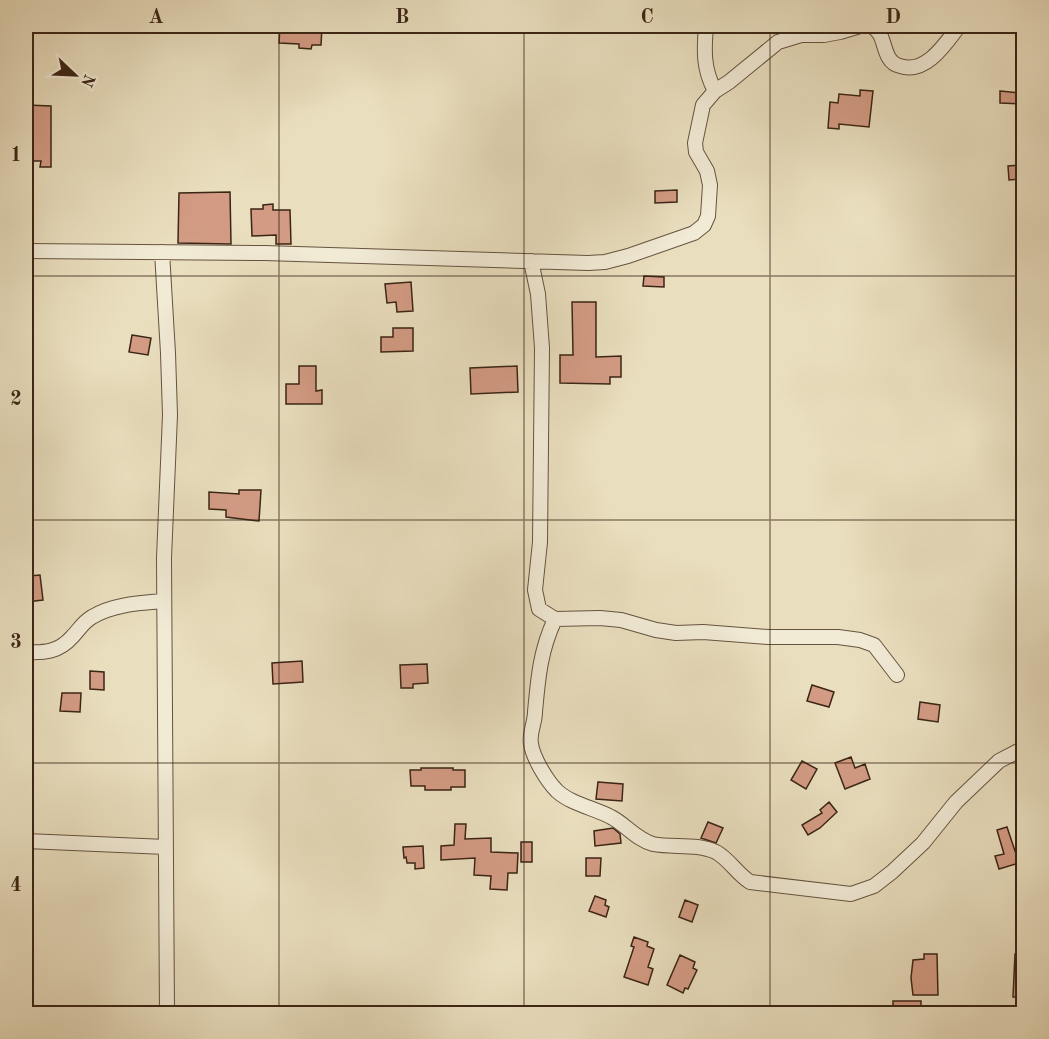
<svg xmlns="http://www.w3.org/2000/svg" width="1049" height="1039" viewBox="0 0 1049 1039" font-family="'Old Standard TT',serif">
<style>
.building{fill:#d39b84;stroke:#3b2515;stroke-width:1.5}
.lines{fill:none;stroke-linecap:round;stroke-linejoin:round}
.street-casing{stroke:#66533f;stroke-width:16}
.street{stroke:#f1ead5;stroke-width:14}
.grid{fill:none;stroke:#3b2515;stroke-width:1.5;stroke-opacity:0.55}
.neatline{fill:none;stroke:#3b2515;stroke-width:2}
.grid-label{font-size:20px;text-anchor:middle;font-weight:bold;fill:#3b2515}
</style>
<rect width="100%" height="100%" fill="#e9debe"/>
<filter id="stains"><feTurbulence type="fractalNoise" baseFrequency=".00333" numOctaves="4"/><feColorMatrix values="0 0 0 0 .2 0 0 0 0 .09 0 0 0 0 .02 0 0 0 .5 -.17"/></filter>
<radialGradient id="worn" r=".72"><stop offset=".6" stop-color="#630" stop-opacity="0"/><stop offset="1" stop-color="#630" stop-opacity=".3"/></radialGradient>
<path class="building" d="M280,26l42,1 -1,18h-9l-1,4 -12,-1v-4l-20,-1z
M860,90l13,1 -4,36 -30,-3v5l-11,-1 2,-26 8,1 1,-9 21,2z
M1000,91l22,2v11l-22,-1z
M26,105l25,1v61h-11l1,-6h-15z
M1023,165v14l-14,1 -1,-14z
M677,190v12l-22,1v-12z
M230,192l1,52 -53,-1 1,-50z
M273,204v6h17l1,34h-15v-9l-24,1 -1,-27h12v-4z
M644,276l20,1v10l-21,-1z
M411,282l2,29 -16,1 -1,-10 -9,1 -2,-19z
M572,302h24v55l25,-1v21h-11v7l-50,-1v-28h13z
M393,328h20v23l-32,1v-15h12z
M132,335l19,3 -3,17 -19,-3z
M299,366h17v25l6,-1v14h-36v-20h13z
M517,366l1,26 -47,2 -1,-26z
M239,490h22l-2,31 -33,-4v-7l-17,-1v-17l30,2z
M40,575l3,25 -17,2v-11l5,-1 -2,-14z
M302,661l1,21 -30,2 -1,-21z
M427,664l1,19 -15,1v4h-12l-1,-23z
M90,671l14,1v18l-14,-1z
M812,685l22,7 -5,15 -22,-6z
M62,693h19l-1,19 -20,-1z
M920,702l20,3 -2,17 -20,-3z
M851,757l4,11 10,-4 5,15 -25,10 -10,-26z
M802,761l15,8 -11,20 -15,-9z
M421,768h32v2h12v17h-14v3h-26v-4h-14l-1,-16h11z
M598,782l25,2 -1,17 -26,-2z
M829,802l8,10 -17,16 -12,7 -6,-10 20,-12 -2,-3z
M708,822l15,6 -7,15 -15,-5z
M455,824h11l-1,15 26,-1v14l27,1 -1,20h-9l-1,17 -17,-1 1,-13 -17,-1 1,-17 -34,2v-14l13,-1z
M1007,827l12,36 -20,6 -4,-13 9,-2 -7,-24z
M613,828l7,6 1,9 -26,3 -1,-15z
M521,842h11v20h-11z
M423,846l1,22 -9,1v-6h-8l-1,-6 -2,1 -1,-11z
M586,858h15l-1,18h-14z
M595,896l11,4 -1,5 4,2 -3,10 -17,-6z
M685,900l13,5 -6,17 -13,-5z
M634,937l14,5 -1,4 7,3 -6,18 5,2 -5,16 -24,-8 10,-30 -3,-1z
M924,954h13l1,41h-25l-2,-17 2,-18 11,-1z
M1015,954h8v43h-10z
M680,955l15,7 -2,6 4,2 -9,19 -3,-1 -2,5 -16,-8z
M893,1001h28v13h-28z"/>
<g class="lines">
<g class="street-casing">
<path id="street" d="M706,26c-2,24 -3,43 9,65
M871,26c13,6 11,20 18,32 3,5 6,7 11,8 26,9 46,-23 59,-40
M1022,26h2
M26,251l238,2 324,10 17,-1 23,-6 66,-23 10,-8 4,-9 2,-31 -3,-14 -11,-19 -1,-9 8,-38 12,-14 14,-9 49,-40 23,-7h23l16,-3 20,-6
M162,252l6,101 2,62 -6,143 3,456
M531,261l7,33 4,54 -2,194 -5,48 4,19 16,10 45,-1 21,2 35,10 20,3 27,-1 65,5h70l22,3 14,5 23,30
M555,619c-15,32 -17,60 -20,93 0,11 -6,21 -4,32 2,14 16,37 26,47 14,13 37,17 54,26 14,7 26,23 42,27 20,4 44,-1 63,8 13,7 21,22 34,30l101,12 23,-8 18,-14 31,-29 33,-41 43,-41 25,-13
M26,652c18,1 33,0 46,-15 7,-7 11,-15 20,-20 21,-13 49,-14 72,-16
M26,841l140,6"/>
</g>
<use href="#street" class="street"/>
</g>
<path class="grid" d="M279,26v988M524,26v988M770,26v988M26,276h998M26,520h998M26,763h998"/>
<rect width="1049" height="1039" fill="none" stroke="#e9debe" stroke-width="66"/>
<g transform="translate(75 75) rotate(113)" stroke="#f1ead5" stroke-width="4.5" paint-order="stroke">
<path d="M0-4.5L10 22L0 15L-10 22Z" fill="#3b2515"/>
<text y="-9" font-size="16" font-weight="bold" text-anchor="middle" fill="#3b2515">N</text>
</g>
<rect x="33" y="33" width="983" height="973" class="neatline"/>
<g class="grid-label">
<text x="156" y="23">A</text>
<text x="402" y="23">B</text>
<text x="647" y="23">C</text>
<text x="893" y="23">D</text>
<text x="16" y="161">1</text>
<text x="16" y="405">2</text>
<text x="16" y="648">3</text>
<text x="16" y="891">4</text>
</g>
<rect width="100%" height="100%" filter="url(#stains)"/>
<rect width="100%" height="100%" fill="url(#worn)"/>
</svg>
